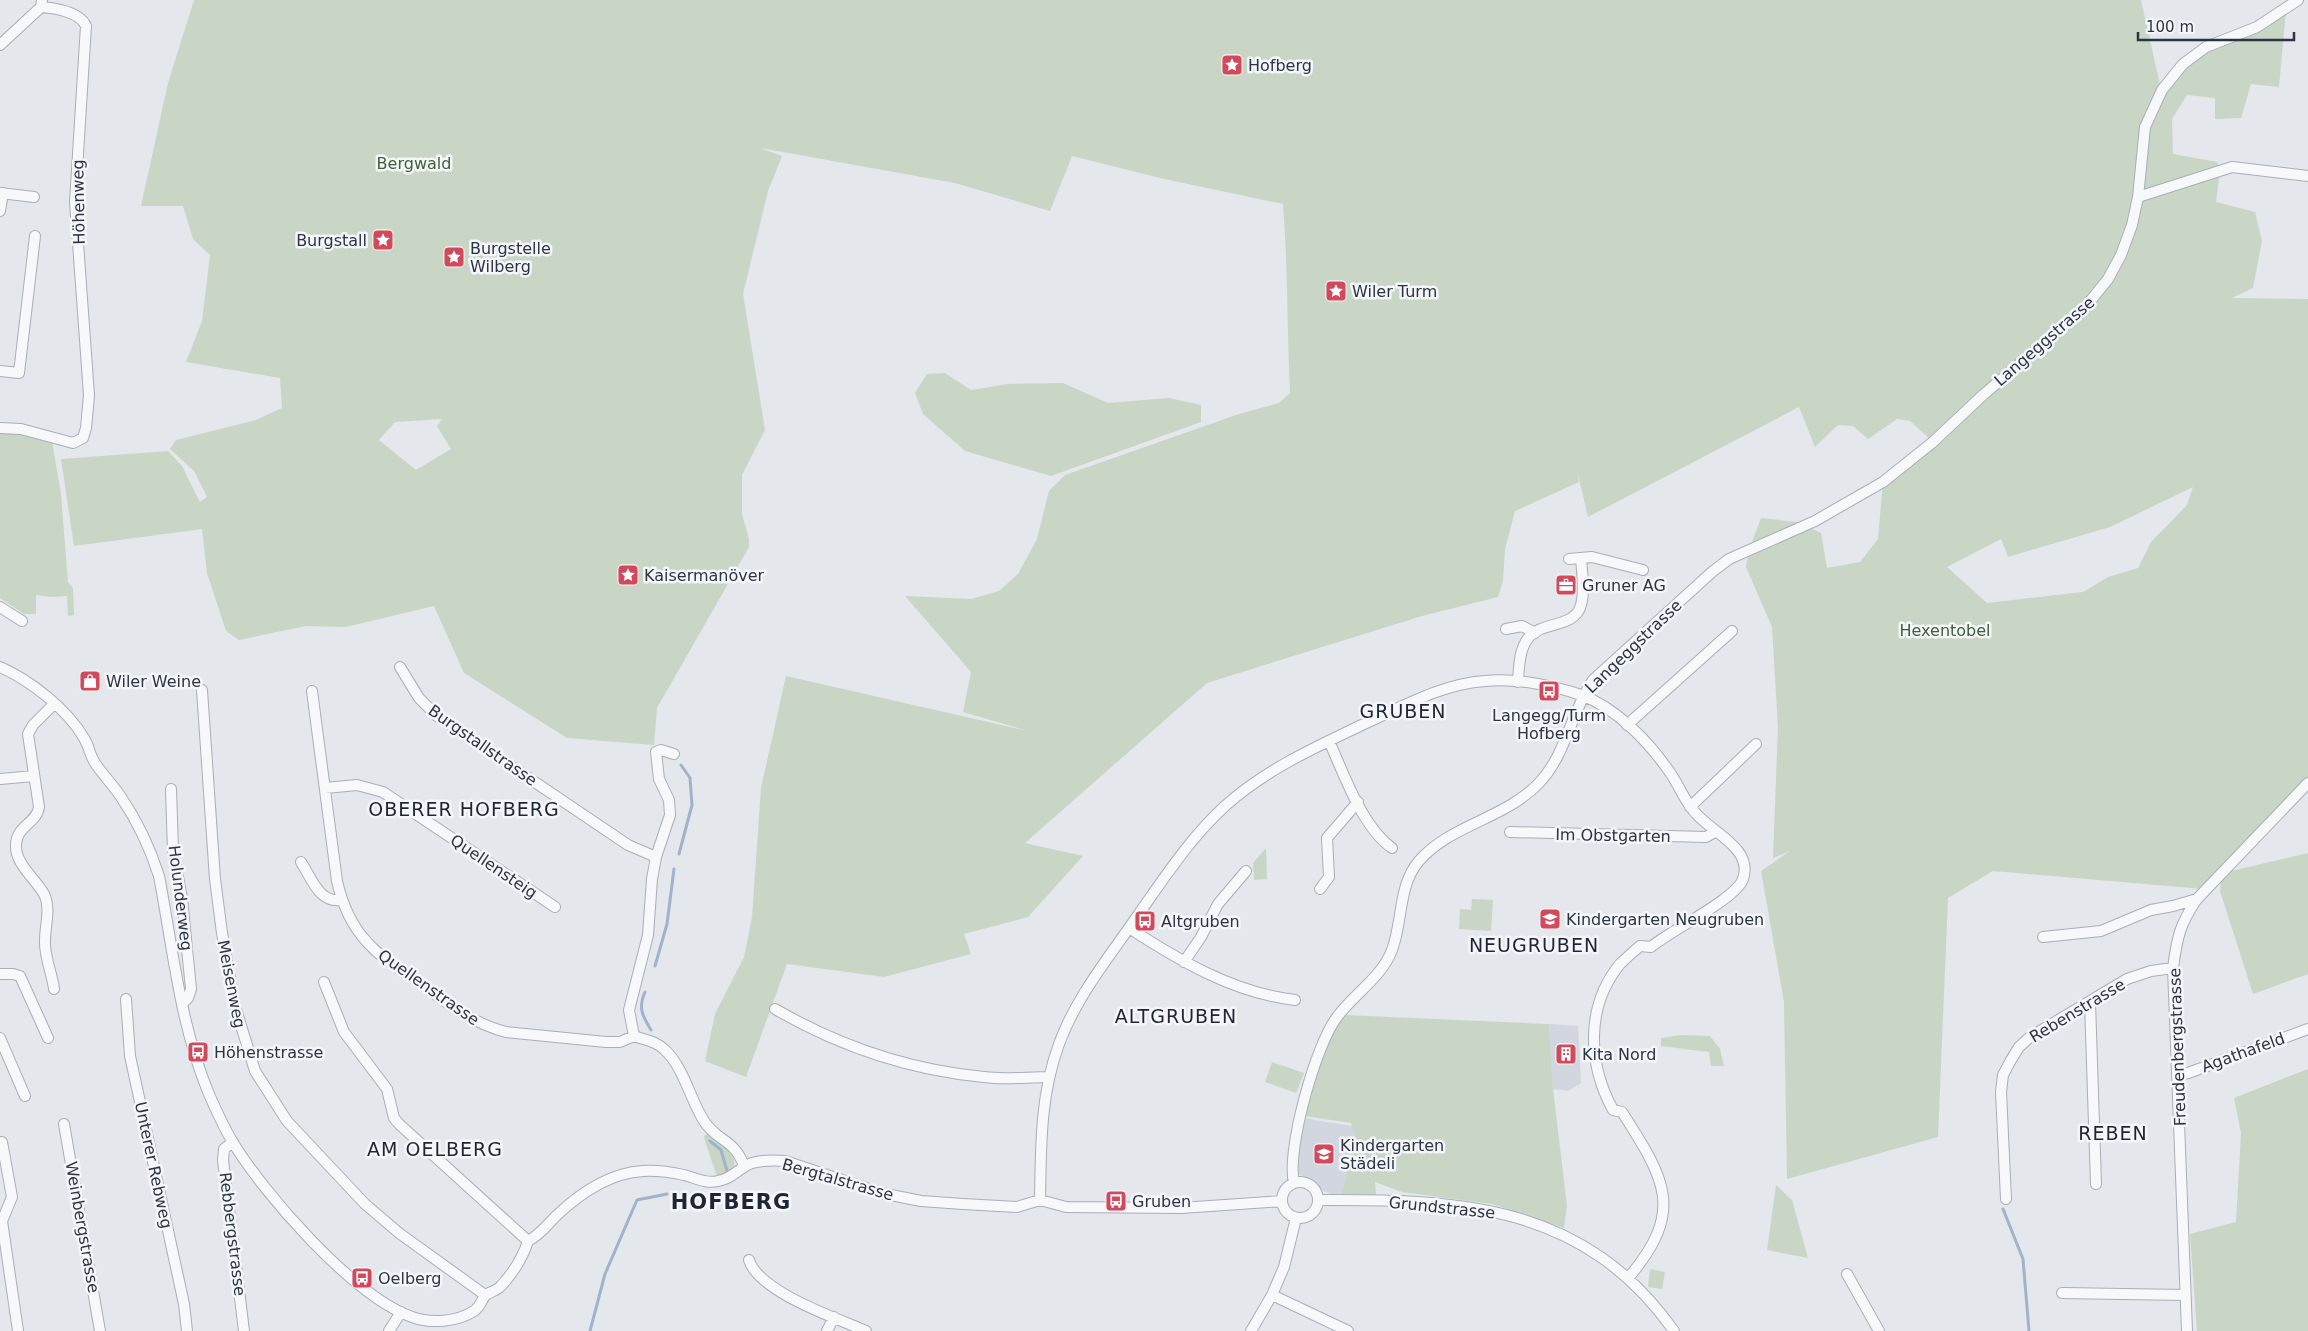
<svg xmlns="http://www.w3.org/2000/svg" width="2308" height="1331" viewBox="0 0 2308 1331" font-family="'DejaVu Sans',sans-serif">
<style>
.built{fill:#d2d6de}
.green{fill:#c9d6c5;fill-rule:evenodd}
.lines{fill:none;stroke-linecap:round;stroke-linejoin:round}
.stream{stroke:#9fb4cc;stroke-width:3}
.minor-casing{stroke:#a9aeb7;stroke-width:12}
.minor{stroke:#f7f8fa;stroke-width:10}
.labels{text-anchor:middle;stroke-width:5;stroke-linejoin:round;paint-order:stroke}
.poi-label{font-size:16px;fill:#2b3445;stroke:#f4f6f9;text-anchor:start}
.park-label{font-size:16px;fill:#3f6138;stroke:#f4f6f9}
.street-label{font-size:16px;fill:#2b3445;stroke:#f4f6f9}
.quarter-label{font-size:19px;letter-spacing:1px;fill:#1d2536;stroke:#f4f6f9}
.district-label{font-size:21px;font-weight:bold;letter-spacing:1px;fill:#1d2536;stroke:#f4f6f9}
</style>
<rect width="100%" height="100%" fill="#e4e7ec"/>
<path class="built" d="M1549,1024l29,2 3,57 -13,8 -15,-2z
M1303,1118l49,8 2,3 1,6 -13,59h-12l-10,-5 -7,-8 -14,-7 -3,-4 1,-23z"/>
<path class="green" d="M194,0h1947l20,89 22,-25 103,-54 -7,77 -28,-3 -10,34 -26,1v-21l-28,-3 -15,24 1,35 44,8 3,9 -4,31 39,10 7,29 -9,47 -21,10 76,1v484l-85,90 85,-20v121l-55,20 -33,-103 2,-17 -19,15 -210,-18 -45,27 -10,239 -151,42 -3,-177 -23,-131 29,-20 -17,7 5,-131 -6,-100 -26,-60 3,-17 12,-32 36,4 24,11 6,35 33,-6 18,-23 5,-57 50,-40 -23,-21 -13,-2 -29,20 -15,-13 -15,-1 -23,22 -16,-40 -211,110 -11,-47 2,12 -64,29 -10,38 -2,32 -5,16 -76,19 -215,67 -182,160 58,13 -55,61 -64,17 7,20 -87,23 -97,-13 -41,113 -41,-16 10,-47 29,-57 8,-40 9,-129 25,-112 242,55 -65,-19 8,-40 -66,-76 66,3 28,-8 19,-17 19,-35 12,-48 16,-16 174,-61 40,-11 11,-10c-3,-63 -2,-126 -7,-189l-123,-26 -88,-22 -22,55 -95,-28 -195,-35 22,8 -14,35 -25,103 22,136 -23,45v39l7,25v8l-92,161 -3,37 -87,-7 -103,-65 -30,-67 -88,21 -40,-1 -67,14 -13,-9 -19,-58 -5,-44 -128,17 -13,-87 107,-8 14,15 18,36 7,-5 -13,-26 -24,-22 6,-9 80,-20 26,-12 -2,-30 -94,-16 16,-41 8,-66 -17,-16 -10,-33h-42l27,-123zM442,419l-5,7 14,23 -35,21 -37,-30 16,-18zM2193,487l-6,18 -36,37 -13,26 -30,9 -25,15 -96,11 -40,-36 54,-28 7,18 102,-30z
M945,373l26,17 37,-6 55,-1 45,20 61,-5 32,7v17l-150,54 -86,-25 -42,-37 -8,-21 12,-19z
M0,433h21l31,8 9,53 7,88 5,6 1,27 -6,1 -1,-20 -16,1 -15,-2v19h-12l-24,-16z
M1266,848l1,31 -13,1 -1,-17z
M1472,899l21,1 -2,31 -32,-2 1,-20 11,1z
M1345,1015l204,9 4,65 14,117 -3,22 -72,-24 -90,-12 -27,-10 1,13 -34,-1 13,-59 -4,-12 -47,-7 17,-63 20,-35z
M1681,1035l29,1 10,13 4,17h-13l-2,-14 -48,-6v-8z
M1272,1062l32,11 -8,20 -31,-11z
M2308,1069v262h-111l-7,-97 46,-12 5,-89 -7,-35z
M708,1134c12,9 29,15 26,33l-17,10 -12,-36 -1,-5z
M1776,1185l16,15 16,58 -41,-8z
M1650,1269l15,3 -3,17 -14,-2z"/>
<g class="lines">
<path class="stream" d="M679,854l13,-49 -2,-27 -9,-13
M655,966l12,-42 7,-55
M645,992c-7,16 -3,23 6,38
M710,1141l11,9 6,21
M2003,1209l20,50 6,72
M590,1331l15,-57 32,-74 30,-6"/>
<g class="minor-casing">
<path id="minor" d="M0,45l41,-38 1,-7
M0,193l34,4
M2138,197l94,-30 76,9
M0,211l3,-18
M0,371l19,2 16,-137
M0,428l21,1 52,14 10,-5 3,-10 3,-33 -14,-193 11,-176c-6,-14 -31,-18 -45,-19
M1569,559l23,-2 51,13
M0,607l22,14
M1506,629l16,-3 13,7
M0,667c30,13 67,42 84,71 5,8 6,18 11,25 8,12 18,22 26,34 17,25 29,51 38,79 14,73 21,149 50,218 7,16 14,32 23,47 32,53 121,155 180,176 19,7 45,5 62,-6 6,-4 7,-10 11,-15 3,-4 12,-5 16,-10 11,-12 22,-29 27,-45 12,-6 19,-16 28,-25 23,-22 54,-43 87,-45 14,-1 27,1 41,4 12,3 22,9 34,6 12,-2 16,-8 26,-14 9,-7 29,-7 41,-6l96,32 40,8 42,3 54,3 23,-7 26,7 115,1 101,-7
M400,667l19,31 18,18 191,129 28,12
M1518,682c1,-15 1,-33 11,-45 14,-16 46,-9 52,-32 4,-14 1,-32 0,-47
M202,690l13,189 7,54 13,73 20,65 32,50 78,83 34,29 86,62
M312,691l25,190c5,22 14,44 30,61 13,15 30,25 46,36 29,21 57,45 93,54l100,10h14l14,-6c11,4 22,5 31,14 19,18 25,49 39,71 13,21 30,17 40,45
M54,704l-21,21 -5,9 11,73c-2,16 -23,19 -23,38 -1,19 19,33 28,49 7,14 1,32 1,46 -1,17 7,32 9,49
M1627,725l105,-94
M1329,741c15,33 33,86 63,107
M0,779l34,-3
M325,788l32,-3 26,7 172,115
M171,789l2,62 9,47 9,91 -3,9 -6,6
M1690,807l66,-63
M1510,832l196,5 9,-5
M301,862c11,17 18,41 40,38
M1320,889l9,-12 -2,-39 31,-36
M1129,928c51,33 105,65 166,72
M2043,937l58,-6 50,-21 22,-4 24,-7
M1184,962l17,-25 17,-33 28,-33
M0,974h13l7,2 28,62
M324,982l20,50 43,57 7,29 5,6 129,117
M126,999l4,57 54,248 3,27
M2090,1002l6,182
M775,1009c64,37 134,61 209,68 21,3 43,0 65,0
M634,1036l-5,-26 19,-75 4,-56 4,-22 14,-42 -1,-15 -10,-21 -3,-27 5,-2 13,4
M0,1038l25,58
M2178,1075l10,-2 120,-44
M64,1124l36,207
M2,1142l10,55 -10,24 16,110
M233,1142l-9,7 -1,11 21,171
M1282 1200a18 18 0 1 1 36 0a18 18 0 1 1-36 0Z
M1294,1183c-8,-33 22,-139 43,-166 17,-23 45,-40 55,-67 11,-29 6,-65 27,-89 32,-37 86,-42 120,-78 27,-28 32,-71 54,-103l119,-108 17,-13 86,-38 68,-39 50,-40 50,-47 100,-85 25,-31 13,-24 11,-30 6,-28 7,-70 17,-37 21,-26 23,-17 51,-20 41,-27
M2006,1199l-5,-107 2,-17 8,-15 8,-13 11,-10 97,-58 24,-8 22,-3
M1040,1200c1,-54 0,-104 19,-156 17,-47 51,-88 79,-129 27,-38 52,-77 87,-109 41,-37 91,-59 141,-83 38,-17 76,-39 119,-42 30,-3 67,4 96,14 36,13 69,48 90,79 8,12 13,25 22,36 16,22 61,37 50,69 -7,20 -72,51 -92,68l-11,-1c-7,6 -14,12 -20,18 -35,43 -32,100 -7,146l9,2c42,66 64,98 7,165
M1318,1200c143,-1 266,4 356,131
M749,1260c10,32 87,58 117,71
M1847,1274l32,57
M2062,1293l123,2
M1272,1295l76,36
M389,1331l12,-19
M827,1331l7,-14
M1251,1331l21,-36 12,-28 12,-49
M2187,1331l-14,-363c4,-31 7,-44 24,-69l111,-116"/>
</g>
<use href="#minor" class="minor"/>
</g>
<defs>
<g id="sight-square" transform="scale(1.125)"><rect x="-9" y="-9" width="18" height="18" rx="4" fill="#d1495b" stroke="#f4f6f9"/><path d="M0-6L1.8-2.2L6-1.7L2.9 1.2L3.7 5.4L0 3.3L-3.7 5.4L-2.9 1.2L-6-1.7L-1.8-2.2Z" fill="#fff"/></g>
<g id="office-square" transform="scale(1.125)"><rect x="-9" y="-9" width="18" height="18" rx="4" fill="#d1495b" stroke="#f4f6f9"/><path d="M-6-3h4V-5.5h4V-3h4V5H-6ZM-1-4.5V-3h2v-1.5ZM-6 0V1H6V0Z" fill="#fff"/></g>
<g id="shop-square" transform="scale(1.125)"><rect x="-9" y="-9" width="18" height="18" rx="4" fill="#d1495b" stroke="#f4f6f9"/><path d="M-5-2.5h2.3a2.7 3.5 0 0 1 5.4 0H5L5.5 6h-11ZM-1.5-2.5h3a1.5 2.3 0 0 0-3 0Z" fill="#fff"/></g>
<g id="bus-square" transform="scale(1.125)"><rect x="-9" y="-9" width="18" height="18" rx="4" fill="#d1495b" stroke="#f4f6f9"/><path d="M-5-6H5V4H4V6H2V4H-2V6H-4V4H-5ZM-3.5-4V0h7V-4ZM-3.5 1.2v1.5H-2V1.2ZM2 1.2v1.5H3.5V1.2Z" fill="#fff"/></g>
<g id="school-square" transform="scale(1.125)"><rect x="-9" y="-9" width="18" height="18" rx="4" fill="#d1495b" stroke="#f4f6f9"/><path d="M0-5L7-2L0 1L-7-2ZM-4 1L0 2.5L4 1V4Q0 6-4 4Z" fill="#fff"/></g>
<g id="building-square" transform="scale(1.125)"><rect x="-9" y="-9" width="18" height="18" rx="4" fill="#d1495b" stroke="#f4f6f9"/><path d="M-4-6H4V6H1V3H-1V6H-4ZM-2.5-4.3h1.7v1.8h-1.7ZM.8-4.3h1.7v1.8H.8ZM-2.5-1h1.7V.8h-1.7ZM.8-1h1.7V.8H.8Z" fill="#fff"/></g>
</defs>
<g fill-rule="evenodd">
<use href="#sight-square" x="1232" y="65"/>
<use href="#sight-square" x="383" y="240"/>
<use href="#sight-square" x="454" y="257"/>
<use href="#sight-square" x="1336" y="291"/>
<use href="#sight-square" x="628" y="575"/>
<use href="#office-square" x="1566" y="585"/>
<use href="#shop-square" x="90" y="681"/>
<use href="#bus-square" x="1549" y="691"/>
<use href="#school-square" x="1550" y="919"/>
<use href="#bus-square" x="1145" y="921"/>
<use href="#bus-square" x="198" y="1052"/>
<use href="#building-square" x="1566" y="1054"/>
<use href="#school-square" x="1324" y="1154"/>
<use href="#bus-square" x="1116" y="1201"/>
<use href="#bus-square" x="362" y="1278"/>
</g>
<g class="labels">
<g class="poi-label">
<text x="1248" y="71">Hofberg</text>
<text x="367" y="246" text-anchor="end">Burgstall</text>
<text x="470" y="254">Burgstelle<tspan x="470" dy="18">Wilberg</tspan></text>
<text x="1352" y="297">Wiler Turm</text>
<text x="644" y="581">Kaisermanöver</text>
<text x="1582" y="591">Gruner AG</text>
<text x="106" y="687">Wiler Weine</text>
<text x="1549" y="721" text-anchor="middle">Langegg/Turm<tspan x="1549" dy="18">Hofberg</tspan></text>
<text x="1566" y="925">Kindergarten Neugruben</text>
<text x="1161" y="927">Altgruben</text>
<text x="214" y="1058">Höhenstrasse</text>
<text x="1582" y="1060">Kita Nord</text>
<text x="1340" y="1151">Kindergarten<tspan x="1340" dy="18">Städeli</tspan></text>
<text x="1132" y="1207">Gruben</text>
<text x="378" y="1284">Oelberg</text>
</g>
<g class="park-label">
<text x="414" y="169">Bergwald</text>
<text x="1945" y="636">Hexentobel</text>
</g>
<g class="street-label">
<text transform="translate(78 202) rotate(-91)" y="6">Höhenweg</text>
<text transform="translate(2044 341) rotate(-41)" y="6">Langeggstrasse</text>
<text transform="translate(1633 646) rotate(-44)" y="6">Langeggstrasse</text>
<text transform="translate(483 745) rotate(35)" y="6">Burgstallstrasse</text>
<text transform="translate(1613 835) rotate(1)" y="6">Im Obstgarten</text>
<text transform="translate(494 866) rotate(34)" y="6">Quellensteig</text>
<text transform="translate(181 898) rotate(83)" y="6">Holunderweg</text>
<text transform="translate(232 984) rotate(79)" y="6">Meisenweg</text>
<text transform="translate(429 987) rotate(35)" y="6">Quellenstrasse</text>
<text transform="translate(2077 1010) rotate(-31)" y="6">Rebenstrasse</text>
<text transform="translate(2177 1047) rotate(-92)" y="6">Freudenbergstrasse</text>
<text transform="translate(2243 1052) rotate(-20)" y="6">Agathafeld</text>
<text transform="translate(154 1165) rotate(78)" y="6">Unterer Rebweg</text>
<text transform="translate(838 1179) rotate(16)" y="6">Bergtalstrasse</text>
<text transform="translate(1442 1207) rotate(6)" y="6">Grundstrasse</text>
<text transform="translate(83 1227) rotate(80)" y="6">Weinbergstrasse</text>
<text transform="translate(233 1234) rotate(83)" y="6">Rebbergstrasse</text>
</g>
<g class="quarter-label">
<text x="1403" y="718">GRUBEN</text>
<text x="464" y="816">OBERER HOFBERG</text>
<text x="1534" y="952">NEUGRUBEN</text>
<text x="1176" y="1023">ALTGRUBEN</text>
<text x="2113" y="1140">REBEN</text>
<text x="435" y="1156">AM OELBERG</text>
</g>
<g class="district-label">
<text x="731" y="1209">HOFBERG</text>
</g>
</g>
<path d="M2138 32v8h156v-8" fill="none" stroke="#2b3445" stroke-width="2.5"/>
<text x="2146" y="32" font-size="15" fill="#2b3445" stroke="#f4f6f9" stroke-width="4" paint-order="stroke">100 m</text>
</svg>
